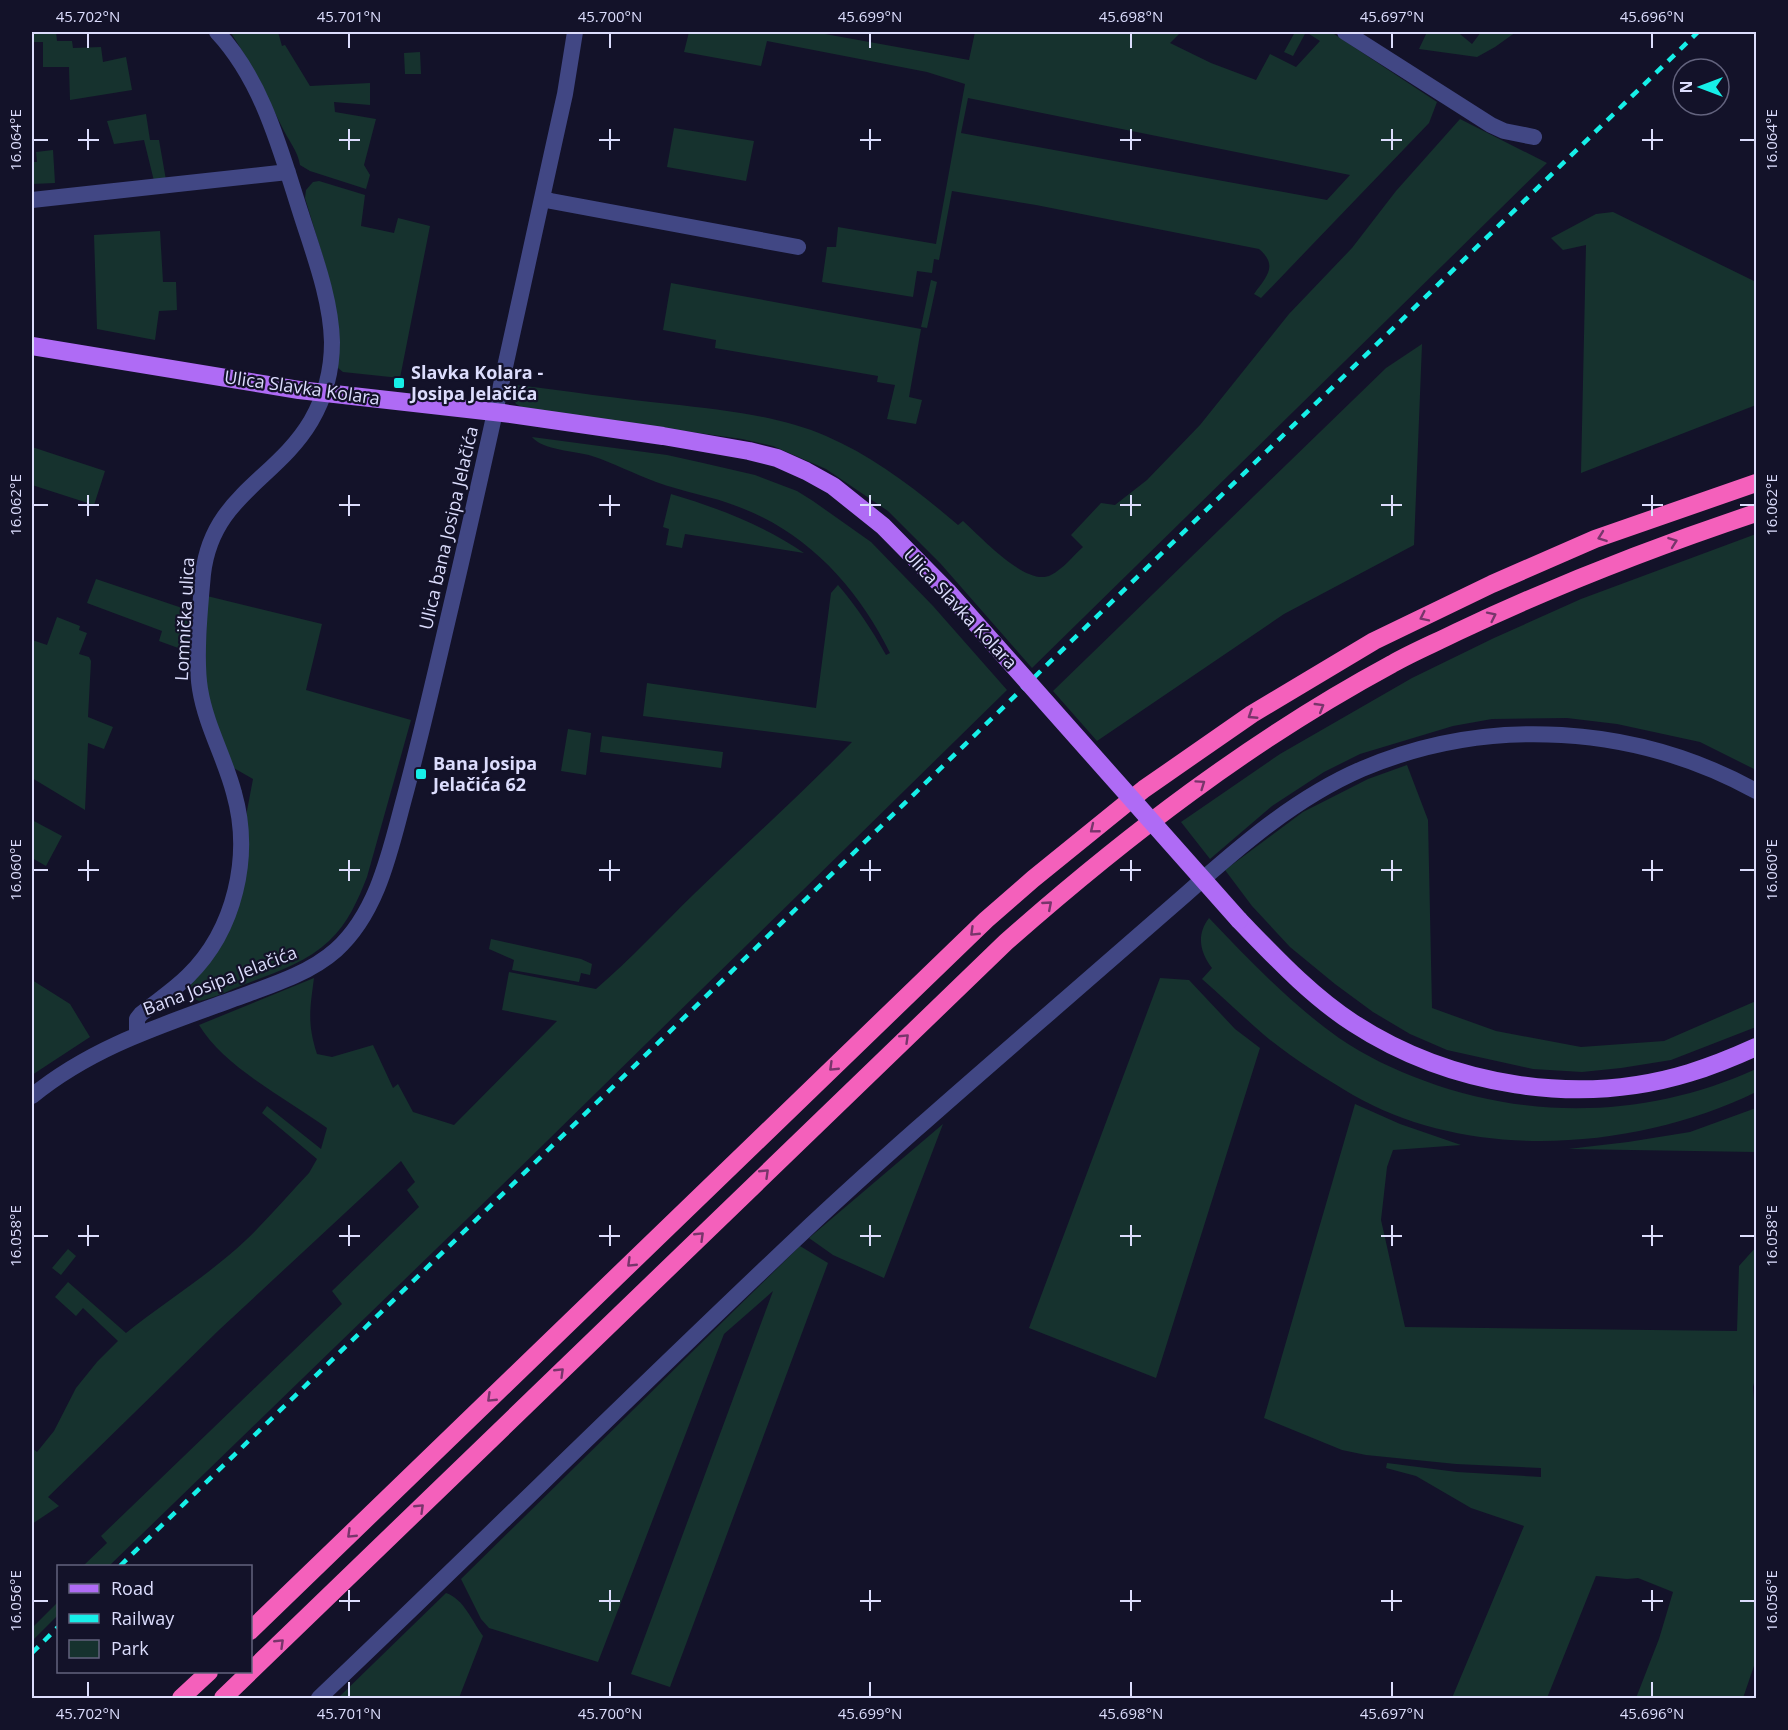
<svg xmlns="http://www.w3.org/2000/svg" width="1788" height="1730" viewBox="0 0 1788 1730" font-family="'Open Sans',sans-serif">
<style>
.green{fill:#16322e;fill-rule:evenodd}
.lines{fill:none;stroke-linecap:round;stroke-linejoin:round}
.minor{stroke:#414784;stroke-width:16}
.major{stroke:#af6bf5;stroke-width:18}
.highway{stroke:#f460bb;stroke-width:18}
.rail{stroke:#16efe8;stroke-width:4.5;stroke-dasharray:9 8;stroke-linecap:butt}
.major-bridge{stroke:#af6bf5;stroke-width:18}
.oneway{stroke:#78356b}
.ticks{fill:none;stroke:#dcddfd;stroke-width:2}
.poi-dot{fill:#16efe8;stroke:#131229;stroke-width:2}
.labels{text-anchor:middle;stroke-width:4.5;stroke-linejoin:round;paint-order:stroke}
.poi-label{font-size:18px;font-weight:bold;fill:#dcddfd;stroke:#131229;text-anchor:start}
.street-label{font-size:18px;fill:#dcddfd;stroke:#131229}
.neatline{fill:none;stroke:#dcddfd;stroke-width:2}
.ticks-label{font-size:15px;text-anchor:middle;fill:#dcddfd}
</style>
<rect width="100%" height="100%" fill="#131229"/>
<path class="green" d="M32,32h24l1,9h15l1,7 28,-1 2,15 23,-5 6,33 -62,10 -1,-33h-26v-25h-11z
M233,32h45l4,14 3,-1 25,41 60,-3v22l-36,-3 1,10 41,7 -12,46 6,10 -4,14 -56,-18 -10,-6c-2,-14 -12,-25 -18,-38 -16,-32 -31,-64 -51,-94z
M689,32h125l155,28 6,-28h206l-11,11 41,20 45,17 14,-26 26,13 24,-26 -14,-9 -13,24 -9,-4 11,-20h36l106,70 -8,21 -168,175 -7,-4c12,-17 25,-28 5,-45l-223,-44 -84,-14 -13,69 -5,-1 -2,14 -15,-2 -4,26 -91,-15 5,-35h9l2,-20 98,17 29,-160 -38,-12 -160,-31 -6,25 -77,-14zM968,98l382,77 -23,25 -366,-67z
M1427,32h34l-1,2 12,10 9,-12h35l-21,15 -18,10 -58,-8z
M420,52l1,22h-16l-1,-21z
M146,114l4,26h9l7,40 -12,1 -10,-41 -30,4 -7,-23z
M1460,119l87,44 -515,505 -92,-105 -52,-52 -62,-42 -53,-23 -31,-7 -217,-30 -9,-5 -4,-7h2l2,-12c51,6 103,14 154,19 52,6 107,11 156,32 49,21 92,55 132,89l5,-4c17,15 64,67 88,54 12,-6 22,-19 32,-28l-12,-12 30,-32 14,2 32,-25 53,-55 89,-111 63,-66 44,-57z
M674,128l80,13 -8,40 -79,-14z
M53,150l2,33 -23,1v-22h5l-1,-10z
M319,181l46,14 -4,31 33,7 4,-15 32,8 -30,152 -57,-6 -5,-4 -13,-104 -20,-66 1,-8 7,-8z
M1613,212l143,70v123l-175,68 5,-228 -23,5 -12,-12 45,-24z
M160,231l3,51h13l1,28 -18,1 -4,29 -58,-11 -3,-94z
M931,280l6,2 -10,46 -6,-1z
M671,283l250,46 -12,68 13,3 -6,24 -29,-5 8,-34 -18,-3 1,-6 -163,-28 1,-8 -53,-10z
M1422,344l-8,201 -130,69 -187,127 -44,-50 333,-323z
M532,437l135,18 36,8 52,12 42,16 16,10 58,41 62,64 74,84 -508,498 -390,378h-26l24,-23 -6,-7 241,-232 -10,-13 87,-84 -12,-17 8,-8 -14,-21 -182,169 -171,167 11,9 -27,18v-76l5,4 17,-21 22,-43 21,-26 21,-21 -35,-33 -7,8 -21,-19 13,-15 58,51c40,-32 83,-58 120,-93 22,-21 42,-45 63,-67l8,-14 -55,-46 5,-7 54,43 6,-21c-40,-29 -103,-61 -128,-103l115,-47c-4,31 -7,45 3,76l15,3 41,-12 20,43 5,-4 15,28 41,13 103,-104 -55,-11 7,-38 87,17c35,-30 65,-63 98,-95 53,-51 107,-100 158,-152l-209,-26 4,-33 169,25 15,-115 7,-8c19,22 34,45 48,70l4,-2c-32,-65 -82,-120 -151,-146 -27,-11 -56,-15 -83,-25 -22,-8 -42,-19 -64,-26 -16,-5 -50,-6 -60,-19z
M32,447l73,24 -11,34 -62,-20z
M671,494c47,14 92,31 133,59l-119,-19 -3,14 -16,-3 3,-16 -6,-2z
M1756,534v236l-56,-28 -83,-18 -50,-6 -75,1 -39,7 -93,28 -36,18 -52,34 -62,53 -29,-37 99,-68 132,-76 82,-40 87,-39z
M96,579l98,33 -2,41 -33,-12 3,-10 -75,-28z
M207,596l115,28 -16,66 105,30 -44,157c-9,23 -19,46 -38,64 -23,22 -58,33 -86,44 -15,6 -29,13 -44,16 -8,-3 -10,-7 -10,-16l23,-27 34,-142 7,-37 -21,-12 -27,-77z
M57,617l23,9 -1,4 8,3 -8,21 10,3 2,4 -3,56 25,10 -9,22 -16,-6 -3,67 -53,-32v-138l15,5z
M568,729l23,4 -5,42 -25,-4z
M602,736l121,16 -2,16 -121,-16z
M1407,765l21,55 4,188 64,23 85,16 83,-6 92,-40v-17v43l-85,33 -50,8 -39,4 -49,-3 -86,-19 -37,-16 -37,-22 -38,-28 -45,-37 -38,-41 -27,-36 78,-58 65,-33z
M32,820l30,16 -16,30 -14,-8z
M1209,918c41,43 82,86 130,120 26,18 56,32 86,43 108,40 226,36 331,-12v23c-119,58 -285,71 -403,3 -30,-18 -63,-38 -90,-61 -21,-18 -40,-37 -61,-55l10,-11c-12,-16 -16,-33 -3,-50z
M491,939l90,20 11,5 -2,11 -9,-2 -2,9 -67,-12 2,-10 -25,-11z
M1160,978l29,2 46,49 25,19 -104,330 -127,-50z
M32,980l38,24 20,33 -58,38z
M1355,1104l45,20 61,21 -68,5 -6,17 -6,53 24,107 332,4 2,-65 17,-19v128l-3,12 3,41v232l-13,38h-107l23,-59 14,-47 -35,-14 -11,1 -31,-3 -49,122h-95l72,-172 -53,-18 -55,-32 -30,-8 1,-5 70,9 84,5v-9l-85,-4 -90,-9 -24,-5 -78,-32z
M1756,1108v44l-188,-3 60,-7 62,-10z
M943,1124l-59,154 -51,-23 -24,-17z
M800,1246l28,17 -158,424 -39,-13 142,-383 -49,43 -126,328 -109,-34 -8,-9 -20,-40z
M68,1249l8,7 -15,19 -9,-7z
M446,1593c18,6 26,28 37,43l-24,62h-121z
M58,1602v13l-26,26v-13z"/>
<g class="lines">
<path class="minor" d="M1345,32l146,93 13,6 30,6
M542,198l9,3 247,46
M32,200l256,-28
M137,1034v-15l4,-5c16,-13 33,-24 47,-38 47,-46 64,-120 46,-183 -9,-35 -28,-67 -34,-104 -5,-31 0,-82 3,-115 9,-78 73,-94 108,-153 14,-24 21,-51 21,-79 -1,-43 -18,-87 -31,-128 -20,-62 -38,-133 -84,-182
M32,1096c60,-49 128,-70 199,-96 35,-13 77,-25 105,-50 42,-38 54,-99 68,-151 16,-59 30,-120 44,-180 41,-174 78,-350 117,-525l10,-62
M319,1698c160,-152 317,-308 478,-460 88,-83 180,-162 272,-242 38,-33 77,-67 116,-101 54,-48 110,-97 177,-126 127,-54 274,-44 394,22"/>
<path class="major" d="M32,346l267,44 204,23 160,23 86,15 28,7 29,13 27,15 50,40 65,66
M1239,920c36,37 71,75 114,103 97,63 225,84 336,50 23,-7 45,-16 67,-26"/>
<path class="highway" d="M250,1631l736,-711 47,-41 111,-90 108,-75 122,-73 118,-57 103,-45 161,-56
M181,1698l28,-26
M223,1698l783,-756c119,-105 245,-202 386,-278 21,-12 43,-21 65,-32 97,-46 197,-85 299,-119"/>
<path class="rail" d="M120,1566l1578,-1534
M32,1653l26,-26"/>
<path class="major-bridge" d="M948,592l291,328"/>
</g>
<defs><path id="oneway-chevron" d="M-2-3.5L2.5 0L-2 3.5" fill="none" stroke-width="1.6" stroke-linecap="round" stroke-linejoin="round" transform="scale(1.5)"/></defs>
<g class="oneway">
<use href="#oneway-chevron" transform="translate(1602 537) rotate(160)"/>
<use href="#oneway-chevron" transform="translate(1673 542) rotate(-20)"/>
<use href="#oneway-chevron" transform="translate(1492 616) rotate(-26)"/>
<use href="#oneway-chevron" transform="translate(1424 617) rotate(154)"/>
<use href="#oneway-chevron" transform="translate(1320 707) rotate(-31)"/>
<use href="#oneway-chevron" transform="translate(1252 715) rotate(147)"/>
<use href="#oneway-chevron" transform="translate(1201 784) rotate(-35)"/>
<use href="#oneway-chevron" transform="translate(1094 829) rotate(141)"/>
<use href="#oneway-chevron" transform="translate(1048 905) rotate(-41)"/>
<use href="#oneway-chevron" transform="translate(974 932) rotate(136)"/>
<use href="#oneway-chevron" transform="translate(905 1038) rotate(-44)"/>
<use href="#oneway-chevron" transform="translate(833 1067) rotate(136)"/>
<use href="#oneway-chevron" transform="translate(765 1173) rotate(-44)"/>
<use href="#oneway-chevron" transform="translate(700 1236) rotate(-44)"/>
<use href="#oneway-chevron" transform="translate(631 1263) rotate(136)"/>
<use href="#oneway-chevron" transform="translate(560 1372) rotate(-44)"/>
<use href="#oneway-chevron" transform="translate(491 1398) rotate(136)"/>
<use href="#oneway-chevron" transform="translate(420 1508) rotate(-44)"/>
<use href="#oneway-chevron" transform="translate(351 1534) rotate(136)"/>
<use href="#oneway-chevron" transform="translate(280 1643) rotate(-44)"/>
</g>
<path class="ticks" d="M88,33v15M349,33v15M610,33v15M870,33v15M1131,33v15M1392,33v15M1652,33v15M88,129v21M349,129v21M610,129v21M870,129v21M1131,129v21M1392,129v21M1652,129v21M33,140h15M78,140h21M339,140h21M599,140h21M860,140h21M1120,140h21M1381,140h21M1642,140h21M1740,140h15M88,495v21M349,495v21M610,495v21M870,495v21M1131,495v21M1392,495v21M1652,495v21M33,505h15M78,505h21M339,505h21M599,505h21M860,505h21M1120,505h21M1381,505h21M1642,505h21M1740,505h15M88,860v21M349,860v21M610,860v21M870,860v21M1131,860v21M1392,860v21M1652,860v21M33,870h15M78,870h21M339,870h21M599,870h21M860,870h21M1120,870h21M1381,870h21M1642,870h21M1740,870h15M88,1225v21M349,1225v21M610,1225v21M870,1225v21M1131,1225v21M1392,1225v21M1652,1225v21M33,1236h15M78,1236h21M339,1236h21M599,1236h21M860,1236h21M1120,1236h21M1381,1236h21M1642,1236h21M1740,1236h15M349,1590v21M610,1590v21M870,1590v21M1131,1590v21M1392,1590v21M1652,1590v21M33,1601h15M339,1601h21M599,1601h21M860,1601h21M1120,1601h21M1381,1601h21M1642,1601h21M1740,1601h15M88,1682v15M349,1682v15M610,1682v15M870,1682v15M1131,1682v15M1392,1682v15M1652,1682v15"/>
<g class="poi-dot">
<rect x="393" y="377" width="12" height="12" rx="3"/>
<rect x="415" y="768" width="12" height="12" rx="3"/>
</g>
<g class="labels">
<g class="poi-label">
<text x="411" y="379">Slavka Kolara -<tspan x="411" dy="21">Josipa Jelačića</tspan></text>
<text x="433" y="770">Bana Josipa<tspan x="433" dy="21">Jelačića 62</tspan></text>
</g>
<g class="street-label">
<text transform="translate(302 388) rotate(8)" y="6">Ulica Slavka Kolara</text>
<text transform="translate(449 528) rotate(-77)" y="6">Ulica bana Josipa Jelačića</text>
<text transform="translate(960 609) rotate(47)" y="6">Ulica Slavka Kolara</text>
<text transform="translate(185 619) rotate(-87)" y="6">Lomnička ulica</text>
<text transform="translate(220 981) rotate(-21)" y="6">Bana Josipa Jelačića</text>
</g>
</g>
<rect width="1788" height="1730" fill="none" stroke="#131229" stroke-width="66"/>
<rect x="57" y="1565" width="195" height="108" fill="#131229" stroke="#63637e" stroke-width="1.5"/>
<rect x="69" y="1584" width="30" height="9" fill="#af6bf5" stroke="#63637e" stroke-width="1.5"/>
<text x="111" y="1595" font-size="18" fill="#dcddfd">Road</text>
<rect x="69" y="1614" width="30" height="9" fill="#16efe8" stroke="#63637e" stroke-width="1.5"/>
<text x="111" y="1625" font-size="18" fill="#dcddfd">Railway</text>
<rect x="69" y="1640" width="30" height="18" fill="#16322e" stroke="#63637e" stroke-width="1.5"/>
<text x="111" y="1655" font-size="18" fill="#dcddfd">Park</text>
<g transform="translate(1701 87) rotate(270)"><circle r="28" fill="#131229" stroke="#63637e" stroke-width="1.5"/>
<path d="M0-4.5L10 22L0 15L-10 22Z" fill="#16efe8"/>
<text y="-9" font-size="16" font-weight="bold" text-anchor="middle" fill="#dcddfd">N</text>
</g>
<rect x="33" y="33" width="1722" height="1664" class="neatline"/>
<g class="ticks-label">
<text x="88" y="22">45.702°N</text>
<text x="349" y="22">45.701°N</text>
<text x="610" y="22">45.700°N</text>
<text x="870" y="22">45.699°N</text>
<text x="1131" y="22">45.698°N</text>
<text x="1392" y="22">45.697°N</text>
<text x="1652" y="22">45.696°N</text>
<text transform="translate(1772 140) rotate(-90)" y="5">16.064°E</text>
<text transform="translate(16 140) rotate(-90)" y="5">16.064°E</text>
<text transform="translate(1772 505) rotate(-90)" y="5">16.062°E</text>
<text transform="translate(16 505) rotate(-90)" y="5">16.062°E</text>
<text transform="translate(1772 870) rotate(-90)" y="5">16.060°E</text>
<text transform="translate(16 870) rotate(-90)" y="5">16.060°E</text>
<text transform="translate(1772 1236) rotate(-90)" y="5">16.058°E</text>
<text transform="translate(16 1236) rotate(-90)" y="5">16.058°E</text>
<text transform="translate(1772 1601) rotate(-90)" y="5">16.056°E</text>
<text transform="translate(16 1601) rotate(-90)" y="5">16.056°E</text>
<text x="88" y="1719">45.702°N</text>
<text x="349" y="1719">45.701°N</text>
<text x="610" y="1719">45.700°N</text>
<text x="870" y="1719">45.699°N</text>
<text x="1131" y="1719">45.698°N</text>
<text x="1392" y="1719">45.697°N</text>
<text x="1652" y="1719">45.696°N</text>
</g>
</svg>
